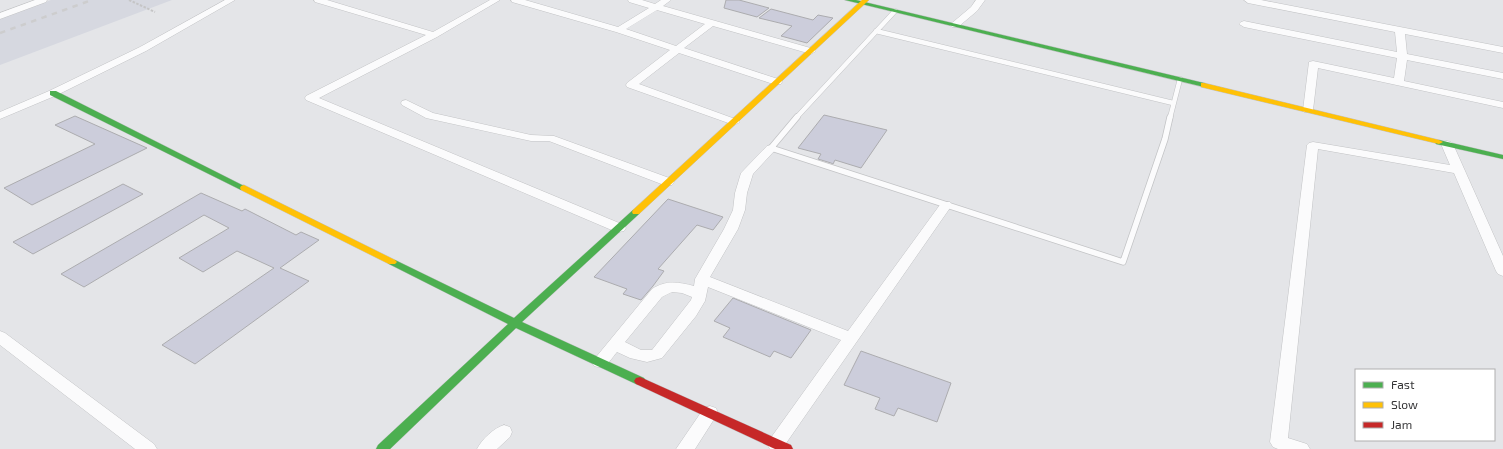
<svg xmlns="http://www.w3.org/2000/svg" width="1503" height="449" viewBox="0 0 1503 449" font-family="'Exo 2',sans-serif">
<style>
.built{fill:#d6d8e0}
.building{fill:#cccddb;stroke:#acacaf}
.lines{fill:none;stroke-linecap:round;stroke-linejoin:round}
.lane-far1-casing{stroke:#c2c3c5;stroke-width:5.5}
.lane-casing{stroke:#c2c3c5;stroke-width:7}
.street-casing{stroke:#c2c3c5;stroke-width:1}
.fast-casing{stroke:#c2c3c5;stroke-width:1}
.slow-casing{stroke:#c2c3c5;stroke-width:1}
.jam-casing{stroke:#c2c3c5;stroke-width:1}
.path{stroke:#c5c5c6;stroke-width:2;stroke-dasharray:2.5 1.5;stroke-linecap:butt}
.lane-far1{stroke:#fbfbfc;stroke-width:4.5}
.lane{stroke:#fbfbfc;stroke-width:5.5}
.street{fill:#fbfbfc;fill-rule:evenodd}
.fast{fill:#4caf50;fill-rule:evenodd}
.slow{fill:#ffc107;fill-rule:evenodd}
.jam{fill:#c62828;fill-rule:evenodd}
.rail{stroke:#cdcdce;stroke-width:2.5;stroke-dasharray:5.5 5.5;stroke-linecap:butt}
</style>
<rect width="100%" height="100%" fill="#e4e5e8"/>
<path class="built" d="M51,0h121l-172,65v-46z"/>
<path class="building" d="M726,0h13l30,8 -12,9 -33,-9z
M771,9l42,11 5,-5 15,3 -26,25 -26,-7 11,-10 -33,-8z
M824,115l63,15 -26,38 -26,-8 -2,4 -2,-1 -13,-4 3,-5 -23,-6z
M75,116l72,32 -115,57 -28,-17 91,-44 -40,-19z
M123,184l20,10 -110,60 -20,-12z
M201,193l41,18 3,-2 51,26 5,-3 18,8 -39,28 29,13 -114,83 -33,-19 112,-77 -37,-17 -34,21 -24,-14 50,-30 -25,-13 -120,72 -23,-13z
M668,199l55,18 -10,13 -16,-5 -39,44 6,2 -11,15 -12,14 -18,-6 4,-5 -33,-12z
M733,298l78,32 -20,28 -17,-7 -4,6 -47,-20 7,-9 -16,-7z
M861,351l90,32 -14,39 -39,-14 -4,8 -19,-7 5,-11 -36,-13z"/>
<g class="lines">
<g class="lane-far1-casing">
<path id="lane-far1" d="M876,31l297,72
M796,118l99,-107
M1170,118l10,-39"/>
</g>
<g class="lane-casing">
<path id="lane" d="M797,117l-26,31 352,114 42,-123 5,-22"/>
</g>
<g class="street-casing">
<path id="street" d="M35,0h12l-1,2 -46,17v-6z
M225,0h10l-89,51 -89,44 -57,24v-7l49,-21 91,-44z
M314,0h13l106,32 57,-32h10l-63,37 -118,61 305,127 2,3 -2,3 -5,1 -5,-1 -308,-131 -1,-2 1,-2 120,-61 -111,-33z
M511,0h14l93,27 31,-19 -20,-6 -1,-2h14l13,4 6,-4h10l-8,6 151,43 2,2 -5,3 -98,-28 -29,22 97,32 1,2 -1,2h-8l-94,-31 -40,31 99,36 2,2 -6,3 -107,-38 -1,-2 1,-2 43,-33 -54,-18 -104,-30zM657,10l48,14 -29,22 -50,-17z
M976,0h9l-8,11 -19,16h-6l-2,-2 2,-2 19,-16z
M1244,0h17l242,47v6l-98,-19 2,20 96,19v6l-96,-19 -3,21 99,21v6l-185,-40 -5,42 -1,2h-8l-1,-2 6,-48 4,-1 81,17 3,-20 -153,-31 -5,-3 2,-2 3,-1 153,31 -2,-20 -147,-29z
M406,100l27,13 98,22 23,1 118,43 2,3 -2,3h-8l-115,-44h-18l-105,-23 -24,-13 -1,-2 1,-2z
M1447,141l4,1 2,2 50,112v20l-5,-2 -2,-3 -42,-98 -136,-24 -30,289 19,6 3,5h-32l-5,-2 -3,-5 37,-297 2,-2 4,-1 137,23 -9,-21 2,-2z
M771,145l4,1 2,2 -24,26 -6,19 -2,17 -7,19 -28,48 138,54 94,-129h8l2,3 -170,244h-12l-3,-5 3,-5 71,-99 -133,-53 -3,14 -9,15 -34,42 -15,4 -17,-4 -13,-6c-7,8 -11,18 -23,14l-2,-4 60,-73c14,-9 26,-7 42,-3l1,-7 29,-50 9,-19 2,-17 6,-20 26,-27zM672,292l10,1 10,4 -1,3 -39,50h-11l-16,-8 37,-45z
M0,331l5,2 149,111 3,5h-22l-135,-104z
M710,406l6,2 2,5 -23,36h-19l28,-41z
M504,425l6,2 2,5 -2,5 -13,12h-20c5,-10 17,-21 27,-24z"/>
</g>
<g class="fast-casing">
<path id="fast" d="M845,0h11l348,83 4,2 -4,2z
M50,91h6l192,97 -1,2h-6l-191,-95z
M1436,140h3l64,15v4l-67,-15 -1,-2z
M636,209l4,3 -1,2 -117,108 122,56 2,3 -2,3 -4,1 -4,-1 -120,-56 -126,121h-14l2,-4 130,-121 -119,-60 -2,-2 2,-2h6l119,58 119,-108z"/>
</g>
<g class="slow-casing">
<path id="slow" d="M862,0h7l-230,214h-6l-1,-2 1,-2z
M1201,83h3l235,57 4,2 -4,2 -238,-57z
M244,185l151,75 2,2 -2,2h-6l-148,-74 -1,-2 1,-2z"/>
</g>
<g class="jam-casing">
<path id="jam" d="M640,377l151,68 2,4h-18l-139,-65 -2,-3 2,-3z"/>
</g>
<path class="path" d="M129,0l26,12"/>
<use href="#lane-far1" class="lane-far1"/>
<use href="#lane" class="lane"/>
<use href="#street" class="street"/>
<use href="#fast" class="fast"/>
<use href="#slow" class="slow"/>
<use href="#jam" class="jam"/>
<path class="rail" d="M0,33l92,-33"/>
</g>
<rect x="1355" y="369" width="140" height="72" fill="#ffffff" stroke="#afafaf"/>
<rect x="1363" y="382" width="20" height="6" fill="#4caf50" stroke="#afafaf"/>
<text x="1391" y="389" font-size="12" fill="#363638">Fast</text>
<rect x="1363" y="402" width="20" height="6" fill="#ffc107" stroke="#afafaf"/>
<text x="1391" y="409" font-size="12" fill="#363638">Slow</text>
<rect x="1363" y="422" width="20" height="6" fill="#c62828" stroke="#afafaf"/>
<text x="1391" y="429" font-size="12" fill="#363638">Jam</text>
</svg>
